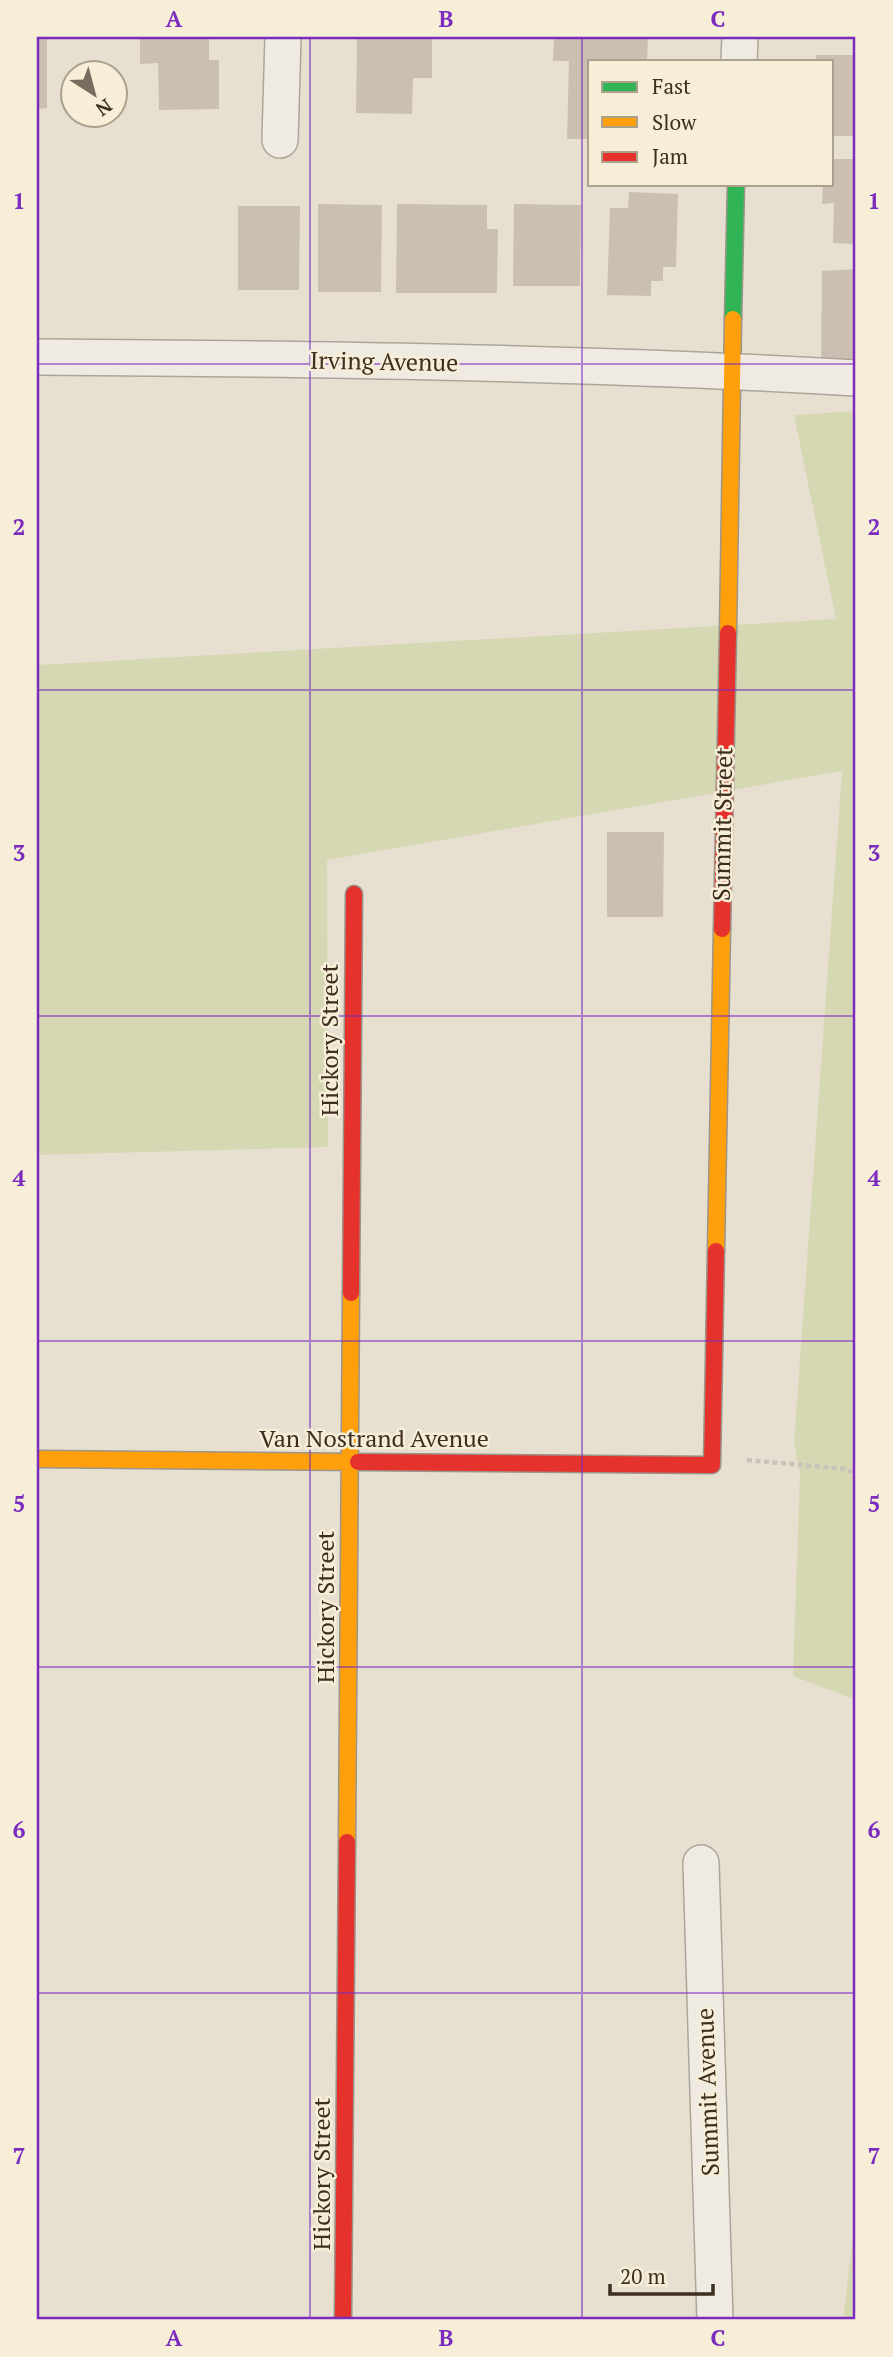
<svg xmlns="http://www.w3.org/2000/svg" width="893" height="2357" viewBox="0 0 893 2357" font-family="'PT Serif',serif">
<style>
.green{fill:#d6d7b3}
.building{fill:#cbbfb2}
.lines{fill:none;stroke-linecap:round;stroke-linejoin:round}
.street-casing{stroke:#ada599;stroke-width:38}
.fast-casing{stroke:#9c958a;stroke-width:19}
.slow-casing{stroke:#9c958a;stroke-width:19}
.jam-casing{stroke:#9c958a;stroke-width:19}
.path{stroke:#c8c2b9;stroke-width:4.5;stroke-dasharray:5 3.5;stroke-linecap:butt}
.street{stroke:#efebe3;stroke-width:35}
.fast{stroke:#30b455;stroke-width:16}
.slow{stroke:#ff9f0a;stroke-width:16}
.jam{stroke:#e5322d;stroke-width:16}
.grid{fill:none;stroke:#7b2cbf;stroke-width:2;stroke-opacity:0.55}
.labels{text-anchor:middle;stroke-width:5;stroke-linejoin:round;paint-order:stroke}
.street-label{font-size:24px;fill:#3d2e20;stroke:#f7eed8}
.neatline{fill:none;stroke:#7b2cbf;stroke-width:2.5}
.grid-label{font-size:23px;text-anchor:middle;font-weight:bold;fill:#7b2cbf}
</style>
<rect width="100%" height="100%" fill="#e7e0d1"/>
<path class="green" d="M856,411v1289l-63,-24 7,-202 -6,-31 48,-672 -515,89 1,287 -291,8v-490l799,-46 -42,-204z
M856,2209v111h-13z"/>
<path class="building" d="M37,37h10v71l-10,1z
M140,37h69v23h10v49l-60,1 -1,-47 -18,1z
M357,37l75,2v39h-19l-1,36 -56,-1z
M554,37h94l-1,24h-57v78h-23l2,-78h-16z
M816,55h40v81h-24v-75h-16z
M832,159h24v85l-23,-1 1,-40 -12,1 1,-20h9z
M629,192l49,2 -2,73h-13v14h-12v15l-44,-1 3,-87h18z
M318,204l64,1 -1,87h-63z
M397,204l90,1v24h11l-1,64h-101z
M514,204l67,1 -1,81h-67z
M238,206h62l-1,84h-61z
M856,269v94l-35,1 1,-93z
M607,832h57l-1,85h-56z"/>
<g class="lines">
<g class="street-casing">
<path id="street" d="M739,61l1,-24
M280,140l3,-103
M37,357c273,2 547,5 819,21
M701,1863l14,457"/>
</g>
<g class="fast-casing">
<path id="fast" d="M733,319l3,-135"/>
</g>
<g class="slow-casing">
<path id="slow" d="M728,633l5,-314
M716,1251l6,-322
M37,1459l321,3
M347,1842l4,-549"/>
</g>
<g class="jam-casing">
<path id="jam" d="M722,929l6,-296
M351,1293l3,-399
M358,1462l354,3 4,-214
M343,2320l4,-478"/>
</g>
<path class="path" d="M747,1460l99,9 10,5"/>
<use href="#street" class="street"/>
<use href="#fast" class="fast"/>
<use href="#slow" class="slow"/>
<use href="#jam" class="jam"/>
</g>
<path class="grid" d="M310,37v2283M582,37v2283M37,364h819M37,690h819M37,1016h819M37,1341h819M37,1667h819M37,1993h819"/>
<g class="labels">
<g class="street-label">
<text transform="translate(384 362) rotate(1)" y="8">Irving Avenue</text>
<text transform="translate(723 824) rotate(-89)" y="8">Summit Street</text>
<text transform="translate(330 1040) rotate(-90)" y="8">Hickory Street</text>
<text x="374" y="1447">Van Nostrand Avenue</text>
<text transform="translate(326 1607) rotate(-90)" y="8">Hickory Street</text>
<text transform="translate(708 2092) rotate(-92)" y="8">Summit Avenue</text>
<text transform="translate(322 2174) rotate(-90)" y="8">Hickory Street</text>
</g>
</g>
<rect width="893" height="2357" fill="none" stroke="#f7eed8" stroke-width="77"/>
<rect x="588" y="60" width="245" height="126" fill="#f7eed8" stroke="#ada18e" stroke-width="2"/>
<rect x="602" y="82" width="35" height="10" fill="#30b455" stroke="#ada18e" stroke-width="2"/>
<text x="652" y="94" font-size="21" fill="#3d2e20">Fast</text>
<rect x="602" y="117" width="35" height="10" fill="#ff9f0a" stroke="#ada18e" stroke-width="2"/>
<text x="652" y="130" font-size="21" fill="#3d2e20">Slow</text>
<rect x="602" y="152" width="35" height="10" fill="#e5322d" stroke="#ada18e" stroke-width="2"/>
<text x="652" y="164" font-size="21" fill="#3d2e20">Jam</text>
<g transform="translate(94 94) rotate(144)"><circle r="33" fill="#f7eed8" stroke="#ada18e" stroke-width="2"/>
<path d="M0-5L12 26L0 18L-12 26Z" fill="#786c5e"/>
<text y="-10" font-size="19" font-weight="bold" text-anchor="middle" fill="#3d2e20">N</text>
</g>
<path d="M610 2284v10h103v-10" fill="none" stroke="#3d2e20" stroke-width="3.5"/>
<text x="620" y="2284" font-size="21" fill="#3d2e20" stroke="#f7eed8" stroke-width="5" paint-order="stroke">20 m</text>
<rect x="38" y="38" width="816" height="2280" class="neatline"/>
<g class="grid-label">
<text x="174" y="27">A</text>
<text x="446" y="27">B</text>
<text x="718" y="27">C</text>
<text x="19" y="209">1</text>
<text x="874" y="209">1</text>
<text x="19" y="535">2</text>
<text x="874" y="535">2</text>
<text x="19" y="861">3</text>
<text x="874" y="861">3</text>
<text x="19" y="1186">4</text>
<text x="874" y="1186">4</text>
<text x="19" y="1512">5</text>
<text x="874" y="1512">5</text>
<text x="19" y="1838">6</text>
<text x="874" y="1838">6</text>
<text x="19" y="2164">7</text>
<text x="874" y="2164">7</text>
<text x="174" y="2346">A</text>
<text x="446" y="2346">B</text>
<text x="718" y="2346">C</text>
</g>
</svg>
